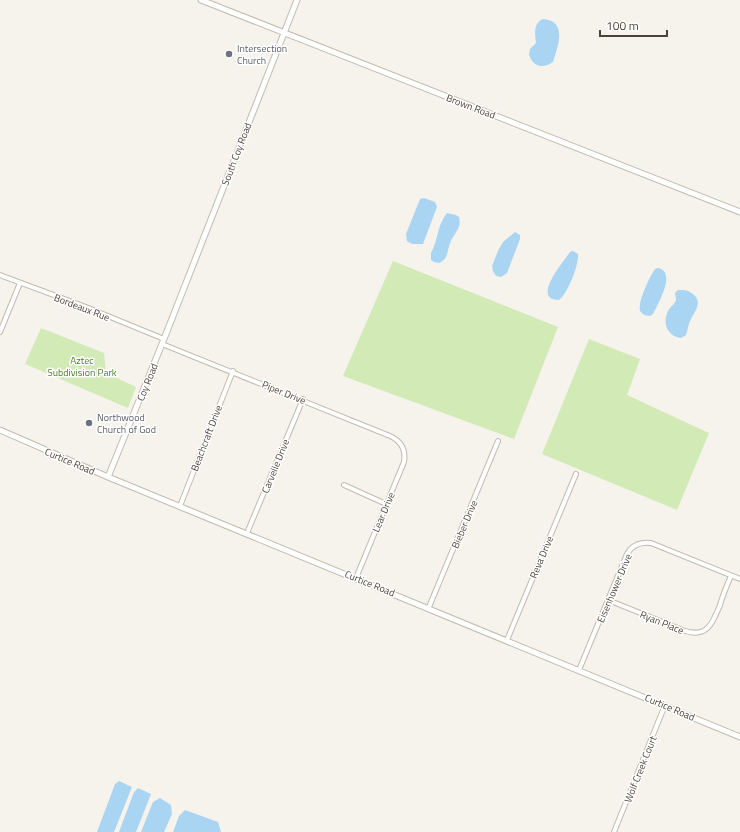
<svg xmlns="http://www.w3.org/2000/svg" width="740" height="832" viewBox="0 0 740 832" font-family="'Titillium Web',sans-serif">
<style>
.green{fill:#d2eab5}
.water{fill:#a9d4f2}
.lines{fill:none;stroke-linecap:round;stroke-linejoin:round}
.minor-casing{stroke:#c2bbae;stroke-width:6}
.tertiary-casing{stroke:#c2bbae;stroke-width:7}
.minor{stroke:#fff;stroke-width:4}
.tertiary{stroke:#fff;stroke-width:5}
.worship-dot{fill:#6b7280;stroke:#fff;stroke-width:1.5}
.labels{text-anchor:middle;stroke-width:3;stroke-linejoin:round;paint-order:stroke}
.worship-label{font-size:10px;fill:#5b616d;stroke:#fff;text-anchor:start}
.street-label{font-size:10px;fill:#4b4439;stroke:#fff}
.park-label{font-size:10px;fill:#4a7f2a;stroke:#fff}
</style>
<rect width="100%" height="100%" fill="#f6f3ec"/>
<path class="green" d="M393,261l165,66 -44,112 -171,-63z
M41,328l63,25 2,20 30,14 -8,21 -103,-44z
M589,339l51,20 -13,36 82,38 -32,77 -135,-56z"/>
<path class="water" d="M543,19c25,2 15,27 10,43 -10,7 -21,5 -24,-8l1,-5 6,-6c-1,-8 -3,-20 7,-24z
M424,198l11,4 2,5 -14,37h-11l-5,-3 -1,-7 14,-35z
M447,213l9,2 3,2c3,11 -4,15 -8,24 -4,8 -2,18 -12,22l-5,-1 -3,-2v-7c7,-12 6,-28 16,-40z
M515,232l5,3v4l-13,34 -6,4 -5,-1 -3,-5 -1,-5 6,-15 5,-9z
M573,251l5,3c1,11 -10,39 -19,46 -29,0 6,-40 11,-48z
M658,268c19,4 0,36 -5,46l-3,2 -6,-1 -4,-4c-2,-10 9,-33 15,-42z
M678,290c7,0 10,0 15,4 10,8 2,17 -2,25 -3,5 -3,11 -5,16l-5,3c-14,-2 -19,-15 -13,-27 2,-4 7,-7 8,-11 0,-2 -1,-5 -1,-7z
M119,781l13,6 -18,45h-17l18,-48z
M138,788l13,6 -15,38h-17l15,-40z
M160,798l11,7 1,9 -8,18h-23l12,-30z
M185,810l33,12 3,10h-48l6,-16z"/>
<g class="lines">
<g class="minor-casing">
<path id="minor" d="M0,275l86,32 78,32
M0,332l20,-49
M162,344l228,92c11,5 16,14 14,26l-48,116
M344,485l42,19
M180,506l53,-135
M247,533l56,-134
M608,600l77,31c23,7 28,-9 35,-26 3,-10 7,-20 11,-29
M429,607l69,-166
M507,640l69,-166
M579,670l48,-116c5,-9 14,-12 24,-11l89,36
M614,832l51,-127"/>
</g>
<g class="tertiary-casing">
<path id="tertiary" d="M201,0l539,212
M0,430l108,47 632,260
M108,477l56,-138 133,-339"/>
</g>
<use href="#minor" class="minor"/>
<use href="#tertiary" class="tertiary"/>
</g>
<g class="worship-dot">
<circle cx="229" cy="54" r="4"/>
<circle cx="89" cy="423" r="4"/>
</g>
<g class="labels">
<g class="worship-label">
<text x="237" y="52">Intersection<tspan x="237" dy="12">Church</tspan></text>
<text x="97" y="421">Northwood<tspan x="97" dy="12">Church of God</tspan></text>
</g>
<g class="street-label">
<text transform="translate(471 106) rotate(21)" y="4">Brown Road</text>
<text transform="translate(236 154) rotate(-69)" y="4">South Coy Road</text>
<text transform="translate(82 307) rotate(21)" y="4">Bordeaux Rue</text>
<text transform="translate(147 382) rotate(-68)" y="4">Coy Road</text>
<text transform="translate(284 392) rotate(22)" y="4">Piper Drive</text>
<text transform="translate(206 438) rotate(-69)" y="4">Beachcraft Drive</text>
<text transform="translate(70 461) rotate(23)" y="4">Curtice Road</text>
<text transform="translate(275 466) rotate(-68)" y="4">Carvelle Drive</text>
<text transform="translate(383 512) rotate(-67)" y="4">Lear Drive</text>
<text transform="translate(464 524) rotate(-67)" y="4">Bieber Drive</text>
<text transform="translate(541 557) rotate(-67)" y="4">Reva Drive</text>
<text transform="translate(370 583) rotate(22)" y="4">Curtice Road</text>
<text transform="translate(614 588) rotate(-67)" y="4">Eisenhower Drive</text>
<text transform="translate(662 622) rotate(22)" y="4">Ryan Place</text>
<text transform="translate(670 707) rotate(23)" y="4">Curtice Road</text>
<text transform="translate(640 769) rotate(-68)" y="4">Wolf Creek Court</text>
</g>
<g class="park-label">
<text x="82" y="364">Aztec<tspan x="82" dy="12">Subdivision Park</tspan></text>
</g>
</g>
<path d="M600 30v6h67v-6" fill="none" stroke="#4b4439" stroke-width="2"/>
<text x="606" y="30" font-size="12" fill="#4b4439" stroke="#ffffff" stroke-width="3" paint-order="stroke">100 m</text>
</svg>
